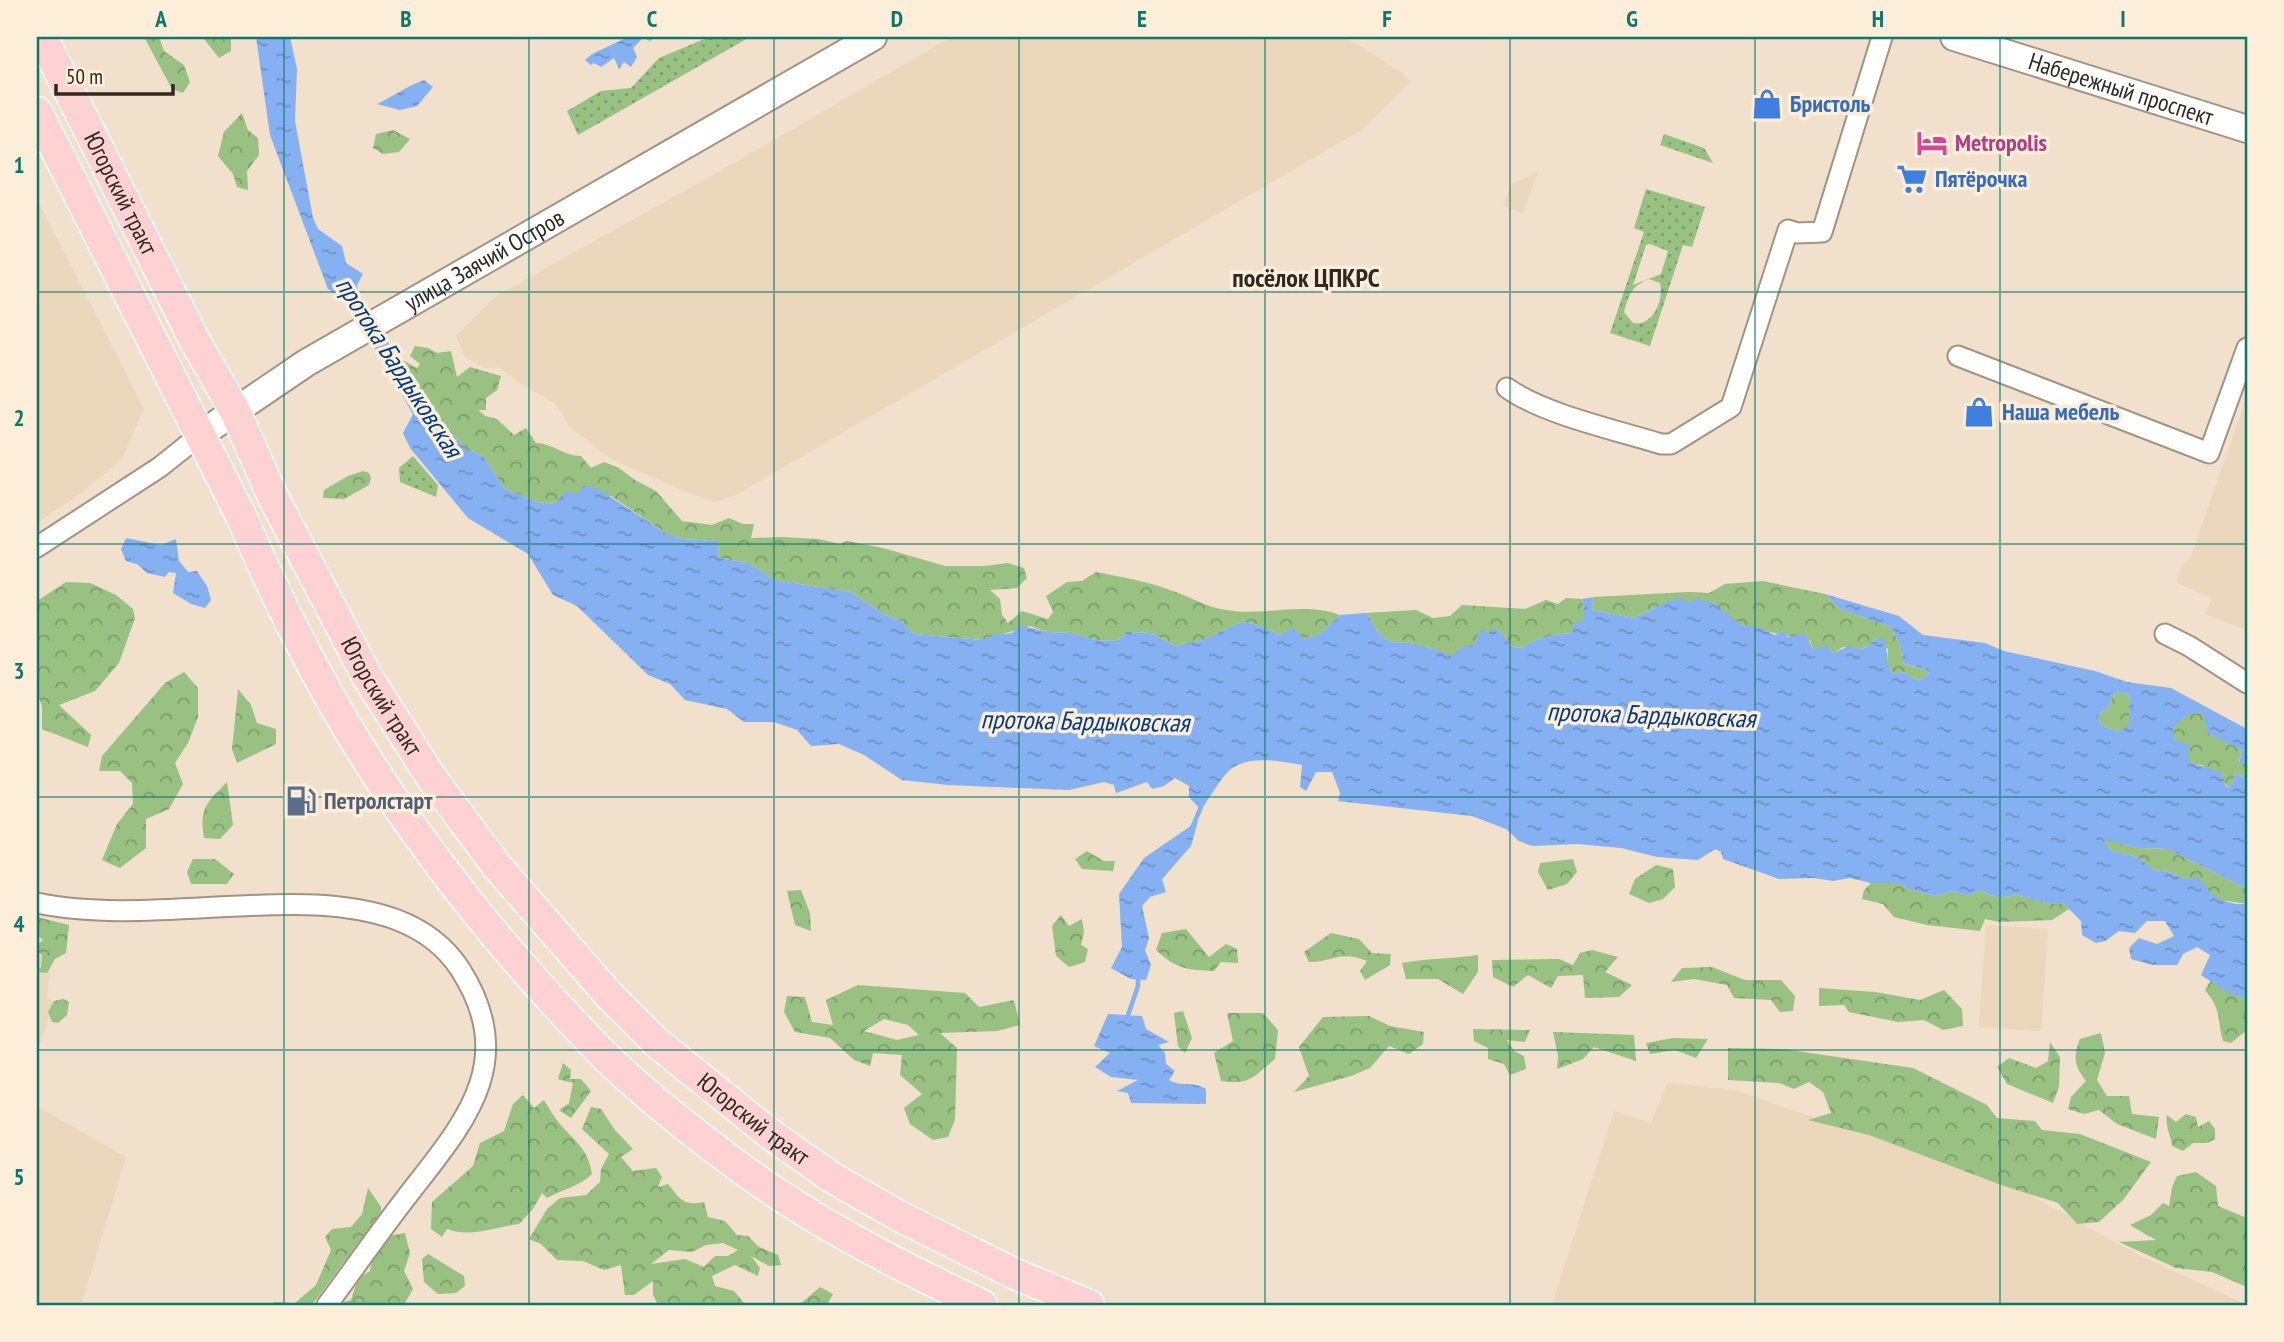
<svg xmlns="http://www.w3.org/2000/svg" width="2284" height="1342" viewBox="0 0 2284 1342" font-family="'PT Sans Narrow',sans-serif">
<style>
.built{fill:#ebd7bc}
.grass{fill:url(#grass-dots);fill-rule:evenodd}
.forest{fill:url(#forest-crowns);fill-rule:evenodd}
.water{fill:url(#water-ripples);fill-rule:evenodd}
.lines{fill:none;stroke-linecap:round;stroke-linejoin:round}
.stream{stroke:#85b1f2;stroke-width:4.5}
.street-casing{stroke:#a29481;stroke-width:23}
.secondary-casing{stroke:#a29481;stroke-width:30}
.primary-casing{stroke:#fff;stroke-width:33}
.street{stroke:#fff;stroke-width:19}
.secondary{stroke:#fff;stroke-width:26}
.primary{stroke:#fed1d2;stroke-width:30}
.grid{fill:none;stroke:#0f766e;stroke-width:2;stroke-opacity:0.55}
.labels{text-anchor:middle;stroke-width:7;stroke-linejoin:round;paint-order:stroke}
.street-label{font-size:24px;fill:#2e2921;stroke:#fdeed9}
.shop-label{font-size:24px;font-weight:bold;fill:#366cbe;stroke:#fdeed9;text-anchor:start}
.hotel-label{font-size:24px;font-weight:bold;fill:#b23c85;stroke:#fdeed9;text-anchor:start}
.service-label{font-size:24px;font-weight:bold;fill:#4e5e75;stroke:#fdeed9;text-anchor:start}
.neighbourhood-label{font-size:26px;font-weight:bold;fill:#2e2921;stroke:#fdeed9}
.water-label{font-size:26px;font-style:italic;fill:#013a84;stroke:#fdeed9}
.neatline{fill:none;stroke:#0f766e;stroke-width:2.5}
.grid-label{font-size:23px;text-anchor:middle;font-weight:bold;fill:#0f766e}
</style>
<defs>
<pattern id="grass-dots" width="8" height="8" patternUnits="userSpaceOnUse" patternTransform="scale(1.75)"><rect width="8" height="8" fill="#98c182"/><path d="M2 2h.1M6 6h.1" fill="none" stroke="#7c9d6a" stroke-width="1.8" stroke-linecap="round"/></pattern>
<pattern id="forest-crowns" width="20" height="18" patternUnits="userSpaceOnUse" patternTransform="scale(1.75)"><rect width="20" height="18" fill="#98c182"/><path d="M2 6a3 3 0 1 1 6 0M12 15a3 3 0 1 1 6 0" fill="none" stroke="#7c9d6a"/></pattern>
<pattern id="water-ripples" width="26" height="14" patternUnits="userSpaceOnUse" patternTransform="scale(1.75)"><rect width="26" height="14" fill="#85b1f2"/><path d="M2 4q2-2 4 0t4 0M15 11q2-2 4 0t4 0" fill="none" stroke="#6d90c4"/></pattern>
</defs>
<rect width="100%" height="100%" fill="#f0e0cc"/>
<path class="built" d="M951,37h394l56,35 10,10 -48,47 -627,366 -21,7 -29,-10 -77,-34 -40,-32 -14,-23 -31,-17 -26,-19 -14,1 -19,-11 -9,-21 40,-40 247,-138z
M1538,172l-15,41 -20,-7 9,-22z
M37,199l107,210 -22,50 -46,38 -39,26z
M2247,396v234l-42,-16 7,-15 -36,-17 6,-17 9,-9z
M1986,925l62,4 -7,102 -62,-4z
M37,943l15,3 -5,53 8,2 -18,51z
M1667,1083l69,7 55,20 99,28 133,53 114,63 110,51h-695l62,-194 37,12z
M37,1106l89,51 -45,148h-44z"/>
<path class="grass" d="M709,37h41l-172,98 -11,-24 34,-20 30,-3 28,-30z
M1664,134l40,14 9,15 -53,-18z
M1646,189l59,18 -13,40 -9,-2 -33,101 -40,-13 34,-101 -10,-4zM1650,244l18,7 -7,23 -28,11 13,-40zM1649,279l11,4c4,17 -7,44 -27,40l-9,-11c5,-17 7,-26 25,-33z
M413,456l25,29 -2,12 -36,-15 -1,-14z"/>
<path class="forest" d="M144,37h15l5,14 20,14 6,17 -7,11 -11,-4z
M197,37h34v14l-12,7 -15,-19z
M242,113l6,17 10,8 1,17 -12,16 1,19 -11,-3 -4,-13 -15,-18 6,-24z
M393,130l17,9 -11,13 -16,2 -10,-6 3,-14z
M415,346l13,2 9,5 14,-2 6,26 13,-10 31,9 -4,14 -11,8v12h-8l7,6 12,3 17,16 12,-7 10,15c18,1 28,13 45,13l10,12 13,-6 15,6 16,12 21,11 26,30 30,4 17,-7 14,6h11l-3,14 32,-1 36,2 21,5 7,-3 36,7 62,18h39l24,-3 16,5 3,10 -10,10 -27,2 10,9 2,16 6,8 14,-12 26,8 5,-7 -7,-16 21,-14 15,-1 14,-9c25,5 50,9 74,18 20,6 35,17 56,20 38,7 76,-9 114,5l-20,19 -17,5 -22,-4 -26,-11 -14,-2 -38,18 -27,6 -25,-13 -24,-1 -10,9 -21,-1 -25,-7 -25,-1 -16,-6 -48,14 -68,-6 -14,-14 -15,-5 -34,-23 -77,-12 -25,-17 -30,-5 -1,-17 -35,-2 -16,-5 -56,-38 -35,-2 -21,10 -18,-2 -32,-13 -22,-33 -18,-8 -24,-26 -44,-57v-8l20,11 3,-4 -10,-8z
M363,471l6,2 2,5 -2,7 -25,14 -21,-1 1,-8 24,-14z
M1763,581l62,13 15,15 51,18 9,18 3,18c10,6 16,2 26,10l-10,8 -16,-9 -10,2 -6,-9 1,-16 -12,-10c-11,12 -18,11 -33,8l-9,6 -21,-4 -3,-8 -70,-16 -28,-23 -58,6 -20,10 -42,-8 1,-13 96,-5 20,1 16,-9z
M66,582l24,1 26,12 17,14 2,9 -16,45 -24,28 -36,14 32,30 -3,12 -46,-18v-23l-5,-13v-92z
M1566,598l16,1 2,10v12l-12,12c-18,1 -36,5 -50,15l-9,-1 -16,-18 -9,4 -14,12 -22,12c-6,-5 -34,-13 -43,-14 -12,-1 -17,2 -27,-7 -6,-5 -10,-16 -16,-23l50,-3 17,8 17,-2 12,-11 63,4 21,-9 12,4z
M184,672l14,16v29l-10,26 -13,20 8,21 -14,25 -23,10v29l-26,20 -18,-8 15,-36 16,-20 -1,-21 -12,-12h-21l3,-15 63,-73z
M238,689l13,16 6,18 19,6v15l-39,19 -5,-14z
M2115,692l14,2c3,11 -1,20 1,31l-12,7 -17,-7 -3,-9 10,-8z
M2191,712l11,1 29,31 11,6 -3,12 8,2v15l-11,-6 -6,15 -28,-23 -11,-1 -15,-23 -3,-11 7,-10z
M227,782l6,43 -13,14 -16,-1c-5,-31 3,-35 23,-56z
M2102,838l36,10 30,1 79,40v15l-27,-4 -33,-21 -18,-7 -15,-2 -16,-13 -26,-6z
M1087,851l17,10h11l-2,10 -31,-2 -7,-10z
M193,859h22l19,15 -7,10h-36l-4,-12z
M1573,859l4,13 -10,12 -19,6 -10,-18 2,-9z
M1656,865l17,4 2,18 -12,12 -14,4 -20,-9 6,-15z
M1871,883h27l13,7 25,6 18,-5 14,5 12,-6 18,8 19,-3 33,9 13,-1 6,6 -17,11 -53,2 -14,-3 -5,12 -53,-6 -33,-8 -11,-13 -21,-5 2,-9z
M801,890l9,23 1,18 -16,-6 -8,-34z
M1061,915l8,11 13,-7 2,13 -3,13 7,4 -3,13 -16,5 -13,-11 -4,-30z
M37,917l32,8 -3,28 -11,6 -8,14 -10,-1 4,-5 1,-12 -5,-4v-6l6,-5 -6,-5z
M1186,929l23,28 17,-13 11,5 1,14 -17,-1 -7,9c-26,-1 -38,-2 -58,-21l6,-17z
M1331,933l28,6 13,14 19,1 -1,11 -25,15 -5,-9 7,-10c-27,-11 -31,0 -58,1l-5,-10z
M1592,950l26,7 -13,15 27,13 -13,12 -34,1 -2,-23 -25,1 -7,12 -23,-13 -15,12 -20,-10 -1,-17 67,-1 14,6 7,-12z
M1478,955v17l-15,22 -25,-15h-32l-4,-16c26,-5 51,-4 76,-8z
M1712,967l33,13h36l14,16 -2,15 -13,1 -9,-12 -37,-2 -7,-13 -33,-6 -23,3 11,-14z
M2211,980l17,12 16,5 3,6v27l-16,13 -8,-2c-7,-25 0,-28 -18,-51z
M858,985l107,8 14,14 35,-7 6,25 -23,6 -57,2 17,15 -2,72 -7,17 -15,3 -23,-16 -6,-16 18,-14 -22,-19 2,-20 -29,-2 -3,13 -16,-6 -24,-22 -35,-6 -11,-20 3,-16 18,1 7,25 21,3 -7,-25zM884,1019l24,6 11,10 -22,5 -33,-9z
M1819,988l56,4 45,8 24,-10 18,19 1,17 -20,4 -19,-10 -26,2 -49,-10 -5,-7 -25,1z
M63,999l6,3 -2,13 -9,8 -6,-1 -4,-10 6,-11z
M1183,1011l9,27 -7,15 -7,-7 -4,-33z
M1227,1013h36l15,17 -3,29c-22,18 -24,26 -54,22l-7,-28 19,-12z
M1369,1016l21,10 34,6 -1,12 -14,10 -20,-8 -19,22 -19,8 -57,16 15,-16 -10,-29 24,-30z
M1473,1029l57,1 -5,12 -18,-2 7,11 10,5 2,13 -16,6 -6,-11 -16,-5v-11l-14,-7z
M1553,1032l81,3 2,26 -42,-14 -11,12 -26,10 1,-13z
M2101,1033l4,20 -8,27 10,16h22l3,18 27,3 -3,22 -39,-15 -18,-14 -15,4 -16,-5 3,-12 15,-16c-12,-15 -13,-25 -6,-42z
M1673,1038l35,1 -12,19 -21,-8 -25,4 -4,-11z
M2050,1042l10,15 -1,30 -6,16 -46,-19 -10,-17 12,-9 27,10 12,-7z
M1728,1048l55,1 130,19 74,37 10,13 38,3 7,9 38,4 71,28 -28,38 -24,22 -22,2 -19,-21 -54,-17 -135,-51 -61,-15 23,-7 -8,-21 -14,-10 -15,7 -15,-6 -51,-3z
M563,1063l8,7 -1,9h11l10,12 -20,27 -12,-8 10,-7 4,-20 -15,-4z
M523,1095l11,13 10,-8c5,8 10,17 16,24 15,18 28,24 32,50 -12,12 -30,16 -45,24l-5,-5 -9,16 -14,15c-25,3 -49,14 -72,5l-5,8 -11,-8 1,-27 41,-36 7,-23 24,-12 9,-27z
M591,1107l10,2 14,21 18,19 -12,8 12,14 23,-3 6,9 -4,10 10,-3c13,16 15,22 36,18l4,15 17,4 12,14 11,1 11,11 19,8 3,10 -12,1 -18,-10 9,12 -2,8 -23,-11 -23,11 3,10 19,5 10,12 -1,2h-74l-12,-2 -4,-8v-14l-19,14h-9l-4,-30 -17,5 -21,-9 -26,-1 -16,-16 -12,-5 18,-30 13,-11 26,-3 14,-13 1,-13 8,-15 -27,-25zM723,1243l15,7 -10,6h-13l-11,11 -19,-8 -34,5 18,-14 23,2 14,-7z
M2186,1114l10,3 2,10 11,-6 6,8v10l-8,4h-14l-10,8 -11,-5c-1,-11 -7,-19 -5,-31l9,7z
M2196,1172l20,14 2,20 29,12v69l-35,-15 -36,-4 -57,-26 37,-2 -26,-15 21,-10 12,-12 6,3 3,-19 5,-11z
M368,1188l13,19v5l-69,93h-39l1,-3 21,1 21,-18 15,-35 -6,-13 7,-8 19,-2 11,-13z
M405,1233l5,20 -6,18 9,18 -9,16h-69l16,-5 7,-22 12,-7 3,-17 16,-18z
M428,1254l36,22 1,10 -9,7 -18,1 -14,-12 -2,-23z
M820,1287l13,7 -6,11h-28z"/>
<path class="water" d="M256,37h34l7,32 -2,52 18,97 5,11 24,17 4,17 17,11 -6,11 1,8 39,64v9l44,56 24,26 18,8 22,33 32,13 17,2 13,-13 9,3 8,-8 13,2 70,46 16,5 35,2 1,17 30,5 25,17 77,12 34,23 15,5 14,14 68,6 12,-5 18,-2 8,-8 26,7 25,1 25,7 21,1 10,-9 24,1 25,13 27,-6 38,-18 14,2 26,11 13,-8 9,12 17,-5 20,-19 26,-2c6,7 10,18 16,23 10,9 15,6 27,7 9,1 37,9 43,13l10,-9 12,-2 6,-15 8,3 4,-4h5l16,18 9,1c14,-10 32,-14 50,-15l2,-10 10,-2v-12l-2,-10 11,-2 -1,13 42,8 35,-17 12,-3 9,5 8,-5 4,3 10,1 29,23 20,3 14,7 9,-4 3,6 18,-3 8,15 15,-4 1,6 5,2 15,-7c21,8 17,-4 33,-9 9,16 1,22 11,37l10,-2 16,9 10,-8c-8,-8 -17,-5 -26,-10l-3,-18 -9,-18 -51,-18 -15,-15 74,22 24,19 62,8 19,8 91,20 32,11 44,6 76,41v35l-8,-1 3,-13 -33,-16 -7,-21c-15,-1 -21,5 -29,17l3,11 13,3 -1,13 3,6 30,9 5,14 4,2 6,-15 11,6v110l-79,-40 -30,-1 -35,-9 9,12 26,6 16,13 15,2 18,7 13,-1c10,19 25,27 47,26v99l-4,-6 -15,-4 -27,-18 9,-20 -13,-8 -14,7 -6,11h-24l-22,-6 -2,-11 10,-10 18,6 17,-8 -9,-15h-18l-12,12 -16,-2 -14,10 -9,2 -14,-8 -1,-14 -18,-18 -13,1 -33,-9 -19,3 -18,-8 -12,6 -14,-5 -18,5 -25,-6 -13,-7h-27l-21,-5 -17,3 -19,-3 -35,1 -56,-20 -2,-7 -6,-3 -17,11 -41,-3 -36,-9 -44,-4 -45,2 -13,-5 -13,-12 -34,-13 -134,-15 2,-8 -8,-21h-16l-10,19 -6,-4 2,-22c-21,-4 -53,-10 -71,4 -10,8 -22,30 -30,41l-12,-13v-11l-14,-8 -11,8 -12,3 -5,-7 -31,11 -2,-8 -10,-3 -35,8 -121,-5 -46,-5 -38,-25 -25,-11 -28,2 -14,-16 -23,-8h-30l-17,-13 -42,-9 -15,-16 -22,-9 -71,-69 -24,-11 -25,-41 -60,-36 -58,-70 -7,-15 10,-19 -65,-112 -20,-13 -58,-154zM2115,692l14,2c3,11 -1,20 0,31l-11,7 -17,-7 -3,-9 10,-8z
M628,37h28l-6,4 -7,-3 -10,10 4,9 -6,10 -7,-5 -5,7 -5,-11 -13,9 -7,-4 -3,2 -6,-5 7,-6z
M424,80l9,7 -16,19 -17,4 -23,-6c17,-8 28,-17 47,-24z
M126,538l35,7 15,-6 3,22 9,11 9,-1 10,15 4,14 -6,8 -14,-4 -18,-11 3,-20 -7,-1 -4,5 -18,-4 -10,-9 -11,-3 -5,-12z
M1198,821l-7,25 -29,33 4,13 -16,5 -8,9 7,32 -4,12 6,15 -5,15 -15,-1 -20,-11 11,-21 -3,-53 25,-36z
M1108,1014l34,2 4,13 23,13 -11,3 7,8 1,11 9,7 -6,9c14,8 22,0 37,9v15l-75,-1 -3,-10 -11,-2 21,-11 -27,-3 -16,-10 15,-14 -16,-7z"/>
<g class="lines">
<path class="stream" d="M1192,828l9,-21
M1127,1018l11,-32v-10"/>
<g class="street-casing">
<path id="street" d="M1958,356l251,97 38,-105
M1507,388c36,26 109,42 154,56h10l60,-37 57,-177 9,3 25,-1 60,-195
M37,547l123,-80 40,-32
M2165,634l24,12 58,37
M37,903c87,18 189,-2 279,2 55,3 112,15 144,64 61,95 2,156 -55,230 -27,35 -52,71 -78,106"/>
</g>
<g class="secondary-casing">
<g id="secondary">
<path id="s1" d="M1954,37l293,92"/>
<path id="s2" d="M200,435l106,-72 567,-326"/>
</g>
</g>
<g class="primary-casing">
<g id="primary">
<path id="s3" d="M42,37l154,306 39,68 39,88 94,179 63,99 65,88 113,130 47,47 114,92 61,43 68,39 116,58 74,31"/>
<path d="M37,112l204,404c23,53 47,105 75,156 74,138 174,266 283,378 39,39 84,75 128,108 79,60 166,105 255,147"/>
</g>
</g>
<use href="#street" class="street"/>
<use href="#secondary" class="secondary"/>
<use href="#primary" class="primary"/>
</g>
<path class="grid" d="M284,37v1268M529,37v1268M774,37v1268M1019,37v1268M1265,37v1268M1510,37v1268M1755,37v1268M2000,37v1268M37,292h2210M37,544h2210M37,797h2210M37,1050h2210"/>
<defs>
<g id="shop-bare" transform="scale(2.415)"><path d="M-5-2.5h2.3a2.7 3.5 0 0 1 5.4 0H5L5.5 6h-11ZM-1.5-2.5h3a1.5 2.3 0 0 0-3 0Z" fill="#3f7fe0" stroke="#fdeed9" stroke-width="2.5" paint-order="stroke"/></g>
<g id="hotel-bare" transform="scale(2.415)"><path d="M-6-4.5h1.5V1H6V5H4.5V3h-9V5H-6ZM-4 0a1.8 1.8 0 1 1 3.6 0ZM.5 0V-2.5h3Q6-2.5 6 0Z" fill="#d1479c" stroke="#fdeed9" stroke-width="2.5" paint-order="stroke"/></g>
<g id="supermarket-bare" transform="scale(2.415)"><path d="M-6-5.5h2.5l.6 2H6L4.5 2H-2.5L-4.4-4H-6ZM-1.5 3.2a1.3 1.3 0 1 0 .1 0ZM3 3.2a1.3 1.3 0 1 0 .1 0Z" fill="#3f7fe0" stroke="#fdeed9" stroke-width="2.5" paint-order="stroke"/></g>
<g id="fuel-bare" transform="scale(2.415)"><path d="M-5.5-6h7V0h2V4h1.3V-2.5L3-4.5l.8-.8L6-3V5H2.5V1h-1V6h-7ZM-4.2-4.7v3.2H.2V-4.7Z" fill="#5c6f8a" stroke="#fdeed9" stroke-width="2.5" paint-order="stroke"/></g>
</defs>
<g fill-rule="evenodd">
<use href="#shop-bare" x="1767" y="104"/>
<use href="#hotel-bare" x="1932" y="143"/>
<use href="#supermarket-bare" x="1912" y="179"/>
<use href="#shop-bare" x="1979" y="412"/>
<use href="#fuel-bare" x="301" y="801"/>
</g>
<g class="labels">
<g class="street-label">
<text dy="8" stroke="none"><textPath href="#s1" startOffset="175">Набережный проспект</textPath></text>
<text dy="8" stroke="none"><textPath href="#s3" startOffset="175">Югорский тракт</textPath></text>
<text dy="8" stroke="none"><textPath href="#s2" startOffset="334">улица Заячий Остров</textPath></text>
<text dy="8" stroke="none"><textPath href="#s3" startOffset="742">Югорский тракт</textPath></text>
<text dy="8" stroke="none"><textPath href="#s3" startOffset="1309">Югорский тракт</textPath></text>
</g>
<g class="shop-label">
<text x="1790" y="112">Бристоль</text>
<text x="1935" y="187">Пятёрочка</text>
<text x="2002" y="420">Наша мебель</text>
</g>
<g class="hotel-label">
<text x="1955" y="151">Metropolis</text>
</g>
<g class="service-label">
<text x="324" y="809">Петролстарт</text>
</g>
<g class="neighbourhood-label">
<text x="1306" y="287">посёлок ЦПКРС</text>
</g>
<g class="water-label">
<text transform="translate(399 367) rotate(57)" y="9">протока Бардыковская</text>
<text transform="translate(1651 715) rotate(2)" y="9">протока Бардыковская</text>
<text transform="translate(1085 721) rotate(1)" y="9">протока Бардыковская</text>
</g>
</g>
<rect width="2284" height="1342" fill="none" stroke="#fdeed9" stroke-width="77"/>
<path d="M56 84v10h117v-10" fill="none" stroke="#2e2921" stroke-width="3.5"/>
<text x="66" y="84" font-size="21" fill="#2e2921" stroke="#fdeed9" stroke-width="5" paint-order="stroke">50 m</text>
<rect x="38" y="38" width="2208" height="1266" class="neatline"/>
<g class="grid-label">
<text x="161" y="27">A</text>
<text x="406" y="27">B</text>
<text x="652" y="27">C</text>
<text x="897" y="27">D</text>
<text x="1142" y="27">E</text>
<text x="1387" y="27">F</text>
<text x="1632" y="27">G</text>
<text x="1878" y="27">H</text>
<text x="2123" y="27">I</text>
<text x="19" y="173">1</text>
<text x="19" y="426">2</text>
<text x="19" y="679">3</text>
<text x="19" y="932">4</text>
<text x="19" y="1185">5</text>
</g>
</svg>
